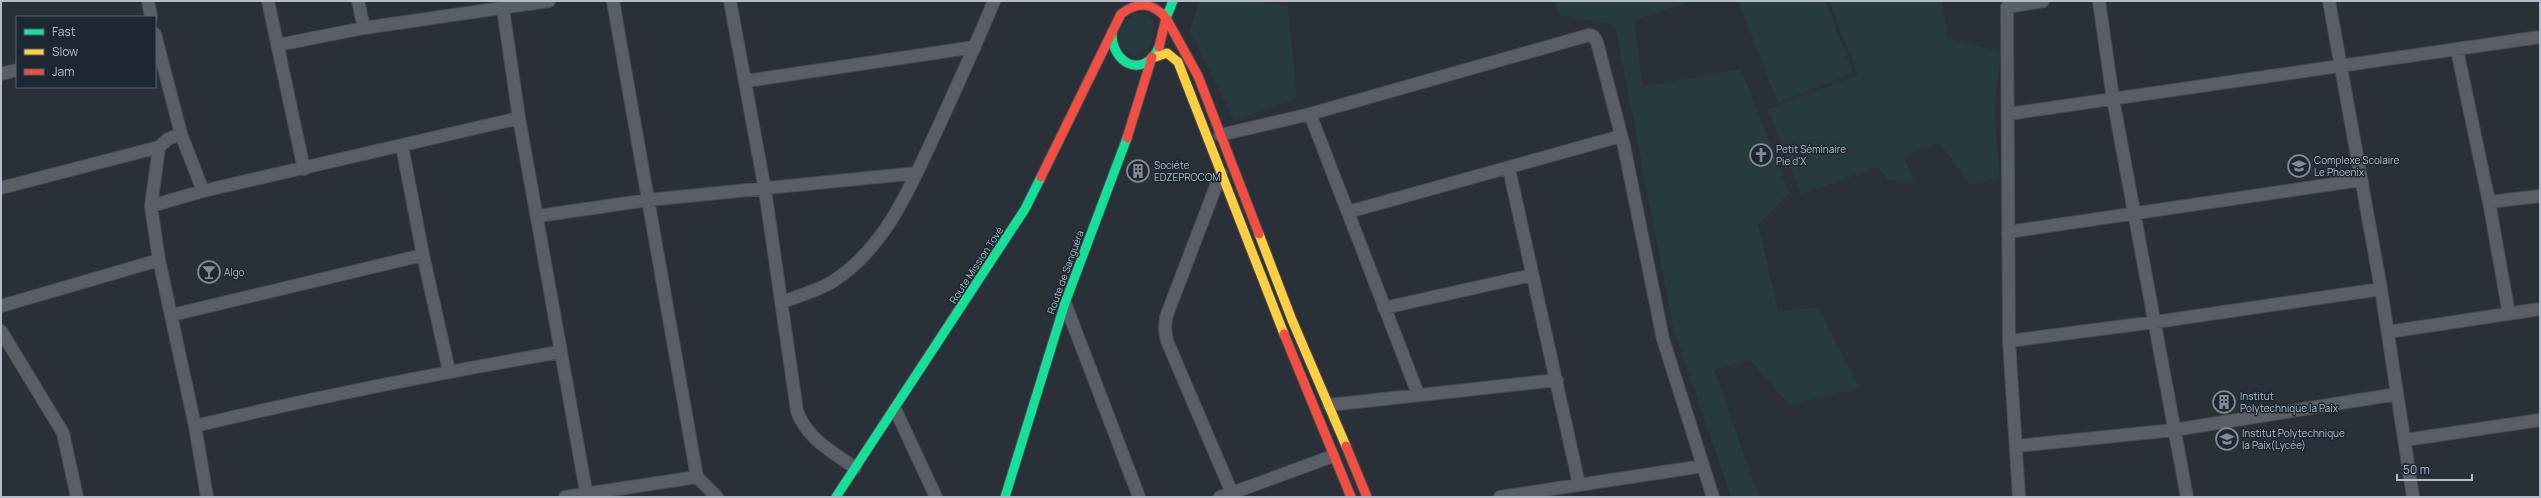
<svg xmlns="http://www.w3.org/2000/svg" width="2541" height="498" viewBox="0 0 2541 498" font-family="Manrope,sans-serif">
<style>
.green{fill:#273a3e}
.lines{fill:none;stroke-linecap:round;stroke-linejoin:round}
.street-casing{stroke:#484c53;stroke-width:14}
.fast-casing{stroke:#484c53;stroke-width:11}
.slow-casing{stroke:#484c53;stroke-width:11}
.jam-casing{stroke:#484c53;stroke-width:11}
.street{stroke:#5a5e66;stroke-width:12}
.fast{stroke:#16e098;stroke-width:9}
.slow{stroke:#ffcf43;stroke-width:9}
.jam{stroke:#f24e42;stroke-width:9}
.labels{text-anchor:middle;stroke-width:3;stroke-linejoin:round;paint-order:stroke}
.poi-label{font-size:10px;fill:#b4bcc9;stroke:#1d2633;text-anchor:start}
.street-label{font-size:10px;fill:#b4bcc9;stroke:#1d2633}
</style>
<rect width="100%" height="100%" fill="#2a3038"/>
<path class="green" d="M1199,1h59l30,5 9,92 -63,23 -44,-90z
M1554,1h140l-60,19 9,67 98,-18 48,124 -31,31 20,87 41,-3 41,81 -72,15 -38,-44 -36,10 45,127h-28l-58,-170 -58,-302 -56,-10z
M1738,1h87l28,72 -75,30z
M1829,1h113l6,38 53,13 -7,59 6,67 -30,6 -31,-41 -36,14 13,26 -29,-4 -9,-12 -77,27 -33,-85 90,-34z
M1135,13c11,-1 17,4 20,14l-6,21 -13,7 -14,-5c-8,-14 1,-30 13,-37z"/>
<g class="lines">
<g class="street-casing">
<path id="street" d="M148,1l3,16
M268,1l36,168
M358,1l6,27
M613,1l84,476 20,20
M730,1l35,189 32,221c9,27 36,41 58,57
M2099,1l14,98 74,398
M2329,1l52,288 32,208
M503,9l16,109 68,379
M155,34l26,100 22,57
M278,45l86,-17 185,-27
M2457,50l32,152 20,112
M1,74l16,-4
M746,81l229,-34
M1310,114l108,280
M2008,114l532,-77
M181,134l-13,5 -9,8 -8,59 8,54 36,166 12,71
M1220,135l90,-21 279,-79 4,1 4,6 27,104 39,193 50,158
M402,146l21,109 26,116
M1509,169l70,315
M1,188l158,-41
M2489,202l51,-6
M151,206l52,-15 316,-73
M1348,212l273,-76
M538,216l110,-16 269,-27
M2008,232l353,-52
M781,303c16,-7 36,-12 51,-21 54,-34 78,-95 104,-150 20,-44 40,-87 58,-131
M1065,303l74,194
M1,306l158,-46
M1384,308l148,-33
M172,315l251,-60
M1,331l62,102 14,64
M2388,332l152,-23
M2009,341l146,-19 226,-33
M1329,405l228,-25
M895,409l41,88
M195,426c121,-29 243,-53 365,-74
M2405,440l135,-20
M2016,446l158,-16 223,-36
M565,497l132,-20
M1220,497l12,-4 -65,-152 -2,-12 1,-12 55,-144
M1234,497l-2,-4 101,-37
M1500,497l203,-31
M2019,497l-10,-156 -2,-334 36,-6"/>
</g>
<g class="fast-casing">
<path id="fast" d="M1166,18l7,-17
M1112,32c-1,32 32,48 47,15
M836,497l189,-288 16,-32
M1005,497l60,-194 62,-165"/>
</g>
<g class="slow-casing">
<path id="slow" d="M1152,58l15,-5 11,9 106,272
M1259,234l33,86 54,126"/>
</g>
<g class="jam-casing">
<path id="jam" d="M1166,18l32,58 61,158
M1127,138l25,-81
M1041,177l80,-163c17,-13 31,-12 45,4l-7,29
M1284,334l67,163
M1346,446l21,51"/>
</g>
<use href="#street" class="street"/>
<use href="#fast" class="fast"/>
<use href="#slow" class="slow"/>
<use href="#jam" class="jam"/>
</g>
<defs>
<g id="church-ring" transform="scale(1.15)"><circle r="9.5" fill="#1d2633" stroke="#848b96" stroke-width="1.5"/><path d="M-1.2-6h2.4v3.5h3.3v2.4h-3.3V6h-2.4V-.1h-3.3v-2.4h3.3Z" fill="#848b96"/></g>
<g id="school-ring" transform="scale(1.15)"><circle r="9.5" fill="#1d2633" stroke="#848b96" stroke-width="1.5"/><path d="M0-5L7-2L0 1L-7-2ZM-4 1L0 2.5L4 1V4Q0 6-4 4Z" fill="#848b96"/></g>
<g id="building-ring" transform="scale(1.15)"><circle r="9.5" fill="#1d2633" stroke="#848b96" stroke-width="1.5"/><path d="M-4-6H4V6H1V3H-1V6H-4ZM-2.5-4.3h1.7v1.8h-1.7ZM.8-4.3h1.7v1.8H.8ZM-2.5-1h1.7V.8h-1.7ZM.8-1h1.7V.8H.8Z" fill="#848b96"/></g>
<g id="bar-ring" transform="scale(1.15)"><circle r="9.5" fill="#1d2633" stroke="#848b96" stroke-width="1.5"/><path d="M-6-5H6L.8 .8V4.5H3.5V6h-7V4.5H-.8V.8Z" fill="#848b96"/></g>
</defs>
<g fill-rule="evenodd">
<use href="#church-ring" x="1761" y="155"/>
<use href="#school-ring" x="2299" y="166"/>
<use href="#building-ring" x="1138" y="171"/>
<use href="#bar-ring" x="209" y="272"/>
<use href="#building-ring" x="2224" y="402"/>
<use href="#school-ring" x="2227" y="439"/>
</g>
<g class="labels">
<g class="poi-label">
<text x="1776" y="153">Petit Séminaire<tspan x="1776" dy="12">Pie d'X</tspan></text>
<text x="2314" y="164">Complexe Scolaire<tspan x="2314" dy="12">Le Phoenix</tspan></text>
<text x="1154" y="169">Sociéte<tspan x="1154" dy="12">EDZEPROCOM</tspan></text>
<text x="224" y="276">Algo</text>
<text x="2240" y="400">Institut<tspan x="2240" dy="12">Polytechnique la Paix</tspan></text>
<text x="2242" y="437">Institut Polytechnique<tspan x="2242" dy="12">la Paix(Lycée)</tspan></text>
</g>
<g class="street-label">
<text transform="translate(976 265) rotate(-57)" y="4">Route Mission Tové</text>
<text transform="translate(1065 272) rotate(-70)" y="4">Route de Sanguéra</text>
</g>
</g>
<rect width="2541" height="498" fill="none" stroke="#b4bcc9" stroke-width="4"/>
<rect x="16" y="16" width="140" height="72" fill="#1d2633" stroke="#59626f"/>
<rect x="24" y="29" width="20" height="6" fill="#16e098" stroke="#59626f"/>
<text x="52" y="36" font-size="12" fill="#b4bcc9">Fast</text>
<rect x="24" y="49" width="20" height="6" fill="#ffcf43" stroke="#59626f"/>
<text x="52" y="56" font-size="12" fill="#b4bcc9">Slow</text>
<rect x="24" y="69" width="20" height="6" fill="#f24e42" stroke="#59626f"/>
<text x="52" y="76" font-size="12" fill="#b4bcc9">Jam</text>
<path d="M2397 474v6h75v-6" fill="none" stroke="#b4bcc9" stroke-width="2"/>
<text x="2403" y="474" font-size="12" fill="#b4bcc9" stroke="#1d2633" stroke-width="3" paint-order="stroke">50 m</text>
</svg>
